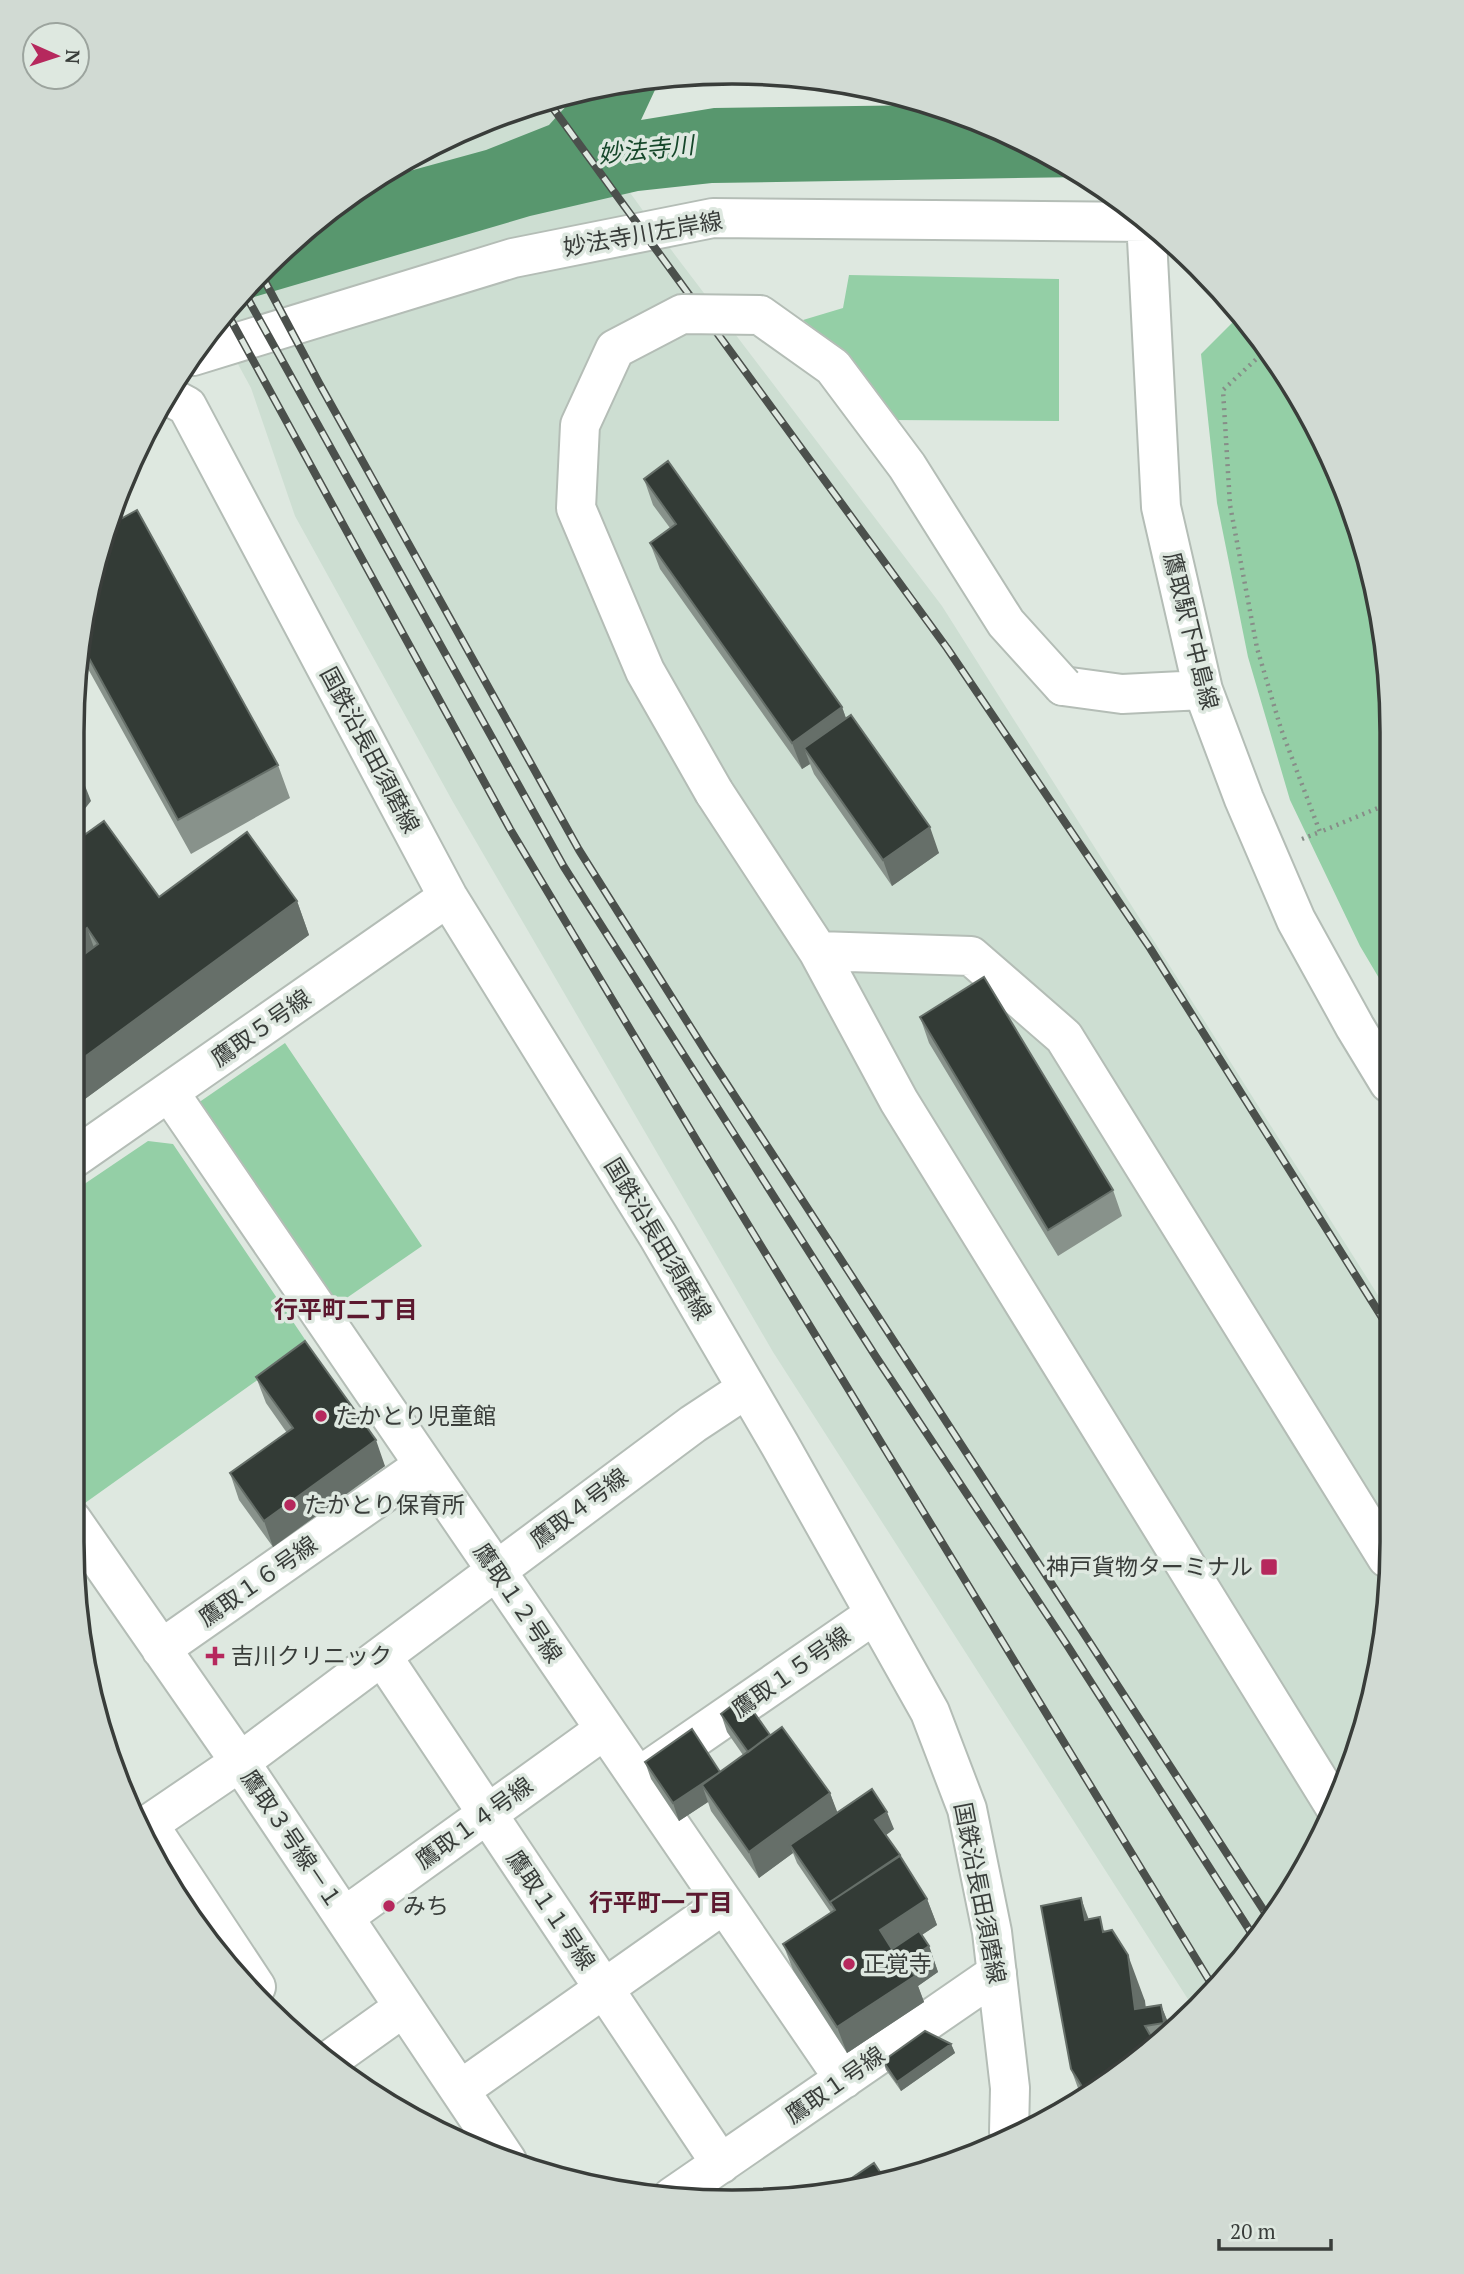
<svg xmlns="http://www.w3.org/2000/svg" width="1464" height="2274" viewBox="0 0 1464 2274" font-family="'PT Serif','Noto Sans JP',serif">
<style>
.built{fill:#cdded2}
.green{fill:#94cfa6}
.water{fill:#58976e}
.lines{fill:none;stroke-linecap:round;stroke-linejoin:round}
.minor-casing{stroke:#b4bdb6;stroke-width:42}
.path{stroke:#878d88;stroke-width:4.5;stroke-dasharray:2 5;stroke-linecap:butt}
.minor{stroke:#fff;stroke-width:38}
.rail-casing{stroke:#4b504c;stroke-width:8}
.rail{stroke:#dee8e0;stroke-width:5;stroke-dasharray:16;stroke-linecap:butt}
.minor-bridge-casing{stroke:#b4bdb6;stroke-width:42;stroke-linecap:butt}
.minor-bridge{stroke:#fff;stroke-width:38}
.wall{fill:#88928b}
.shaded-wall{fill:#666f69}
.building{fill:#333b36;stroke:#666f69;stroke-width:2}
.poi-dot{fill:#b6285d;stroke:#dee8e0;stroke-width:2.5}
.labels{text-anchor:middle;stroke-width:7;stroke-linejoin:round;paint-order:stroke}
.street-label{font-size:23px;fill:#393d3a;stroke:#dee8e0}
.poi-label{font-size:23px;fill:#393d3a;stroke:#dee8e0;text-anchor:start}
.water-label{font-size:24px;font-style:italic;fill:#16472a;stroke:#dee8e0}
.neighbourhood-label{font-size:24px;font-weight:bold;fill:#5c182f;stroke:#dee8e0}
.rim{fill:none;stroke:#393d3a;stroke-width:3.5}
</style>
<rect width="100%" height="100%" fill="#dee8e0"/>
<path class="built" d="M561,97l114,158 267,351 446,705 -1,317 -45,167 -86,149 -65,60 -418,-652 -320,-550 -158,-286 -44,-128 -36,-66 82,-87 105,-75 118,-53z"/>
<path class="green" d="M849,275l210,4v142l-169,-1 -49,-70 -38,-30 40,-12z
M1241,314l63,88 53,118 34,168 -2,307 -29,-49 -70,-146 -42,-143 -31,-154 -16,-149z
M285,1043l137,203 -87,60 -137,-203z
M148,1141l25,3 135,200 -223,159 -13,-18 2,-294z"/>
<path class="water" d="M646,77h15l-20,43 73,-12 217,-3 93,35 60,37 -372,6 -74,8 -108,25 -296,87 63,-68 76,-54 113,-31 63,-25 29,-32z"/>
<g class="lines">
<g class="minor-casing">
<path id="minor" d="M1146,220l15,287 42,183 41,109 52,121 59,107 34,56
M193,356l320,-98 200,-40 436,4
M170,397l17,9 261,491 210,339 122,209 150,267 37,97 25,123 18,156 -1,44
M1063,686l59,8 81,-4
M714,792l104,159 81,150 436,706
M818,951l153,5 93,81 323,521
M169,1092l675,987
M74,1158l374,-261
M72,1520l168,242 267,399
M161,1649l263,-184
M382,1656l339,508
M653,1767l222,-153
M149,1825l107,162
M143,1828l97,-66 453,-338 53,-35
M344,1917l260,-187
M327,2062l77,-55
M460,2090l264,-186
M672,2197l325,-224"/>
</g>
<path class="path" d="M1266,350l-43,40 7,115 27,143 24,81 39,103 70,-29
M1302,839l18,-7"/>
<use href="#minor" class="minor"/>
<g class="rail-casing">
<path id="rail" d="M547,100l400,548 203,300 238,379
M261,274l58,109 260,467 129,205 562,865
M244,292l320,575 312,490 191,288 190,297
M226,311l284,518 190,317 512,839"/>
</g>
<use href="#rail" class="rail"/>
<g class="minor-bridge-casing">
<path id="minor-bridge" d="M714,792l-69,-121 -69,-163 4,-83 35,-76 67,-35 78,1 73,52 74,99 99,157 57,63"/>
</g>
<use href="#minor-bridge" class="minor-bridge"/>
</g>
<path class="wall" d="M127,471l4,21 -13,3 4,-16z
M644,479l198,228 4,11 93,135 -47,33 -78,-112 -4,-10 -8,5 -142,-200 -10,-26 20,-15 -17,-23z
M110,525l168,240 12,33 -99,56 -114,-205z
M76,841l83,56 138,4 12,34 -235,172z
M920,1017l193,173 9,26 -64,40 -129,-213z
M256,1377l129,89 -112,81 -34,-47 -9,-27 57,-40 -21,-30z
M721,1714l49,21 60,58 7,20 57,16 -8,6 41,64 10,26 -15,10 7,11 9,26 -20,14 6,16 -77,51 -54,-83 -10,-26 48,-31 -34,-50 -4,-10 -34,25 -48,-67 -3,-9 -29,19 -28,-42 -6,-17 75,10 23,-17 -16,-23z
M1089,1919l16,12 40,70v6l16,-2 8,20 -71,66 -16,8 -11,-30z
M951,2044l4,9 -54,38 -15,-21 -3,-9z"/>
<path class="shaded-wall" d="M127,471l4,21 -6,-18z
M842,707l9,26 -47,15 6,16 -8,5 -10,-26z
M78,768l13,33 -15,19 1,-50z
M930,827l9,26 -47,33 -9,-26z
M297,901l12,34 -235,172 1,-43z
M87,928l12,34 -24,18 1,-43z
M376,1440l9,26 -112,81 -9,-26z
M720,1772l-18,13 6,17 -29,19 -6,-18z
M830,1793l10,26 -50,26 3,8 -34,25 -10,-26z
M887,1812l7,17 -12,9 -7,-18z
M1081,1898l17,47 -13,-25z
M927,1899l10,26 -48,31 -9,-26z
M929,1946l9,26 -20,14 6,16 -77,51 -10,-26 68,-65z
M1128,1955l17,46 3,24 -3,1 -10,-17z
M1161,2005l8,20 -4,4z
M951,2044l4,9 -54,38 -4,-9z"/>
<path class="building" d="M668,461l174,246 -50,36 -142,-200 26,-19 -32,-45z
M137,510l141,255 -100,55 -99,-180 31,-115z
M851,715l79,112 -47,33 -79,-112z
M104,821l55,76 88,-65 50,69 -222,163v-103l23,-17 -11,-16 -11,9v-96z
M984,977l129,213 -65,40 -128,-213z
M305,1341l71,99 -112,81 -34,-48 63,-45 -37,-51z
M743,1697l27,38 -22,17 -27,-38z
M782,1727l48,66 -81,59 -47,-67z
M692,1729l28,43 -47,31 -28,-41z
M872,1789l15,23 -12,8 25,35 -70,47v1l-40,-58z
M900,1856l27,43 -47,31 12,19 27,-18 10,15 -24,16 10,14 -78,51 -54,-83 52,-34 -5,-8z
M1081,1898l4,22 15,-3 3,15 9,-2 16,25 7,54 26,-4 3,18 -19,3 8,14 -55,51 -10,5 -17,-27 -30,-163z
M925,2031l26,13 -54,38 -14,-21z
M874,2163l12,18 -46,5z"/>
<g class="poi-dot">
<circle cx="321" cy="1416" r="7"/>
<circle cx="290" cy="1505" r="7"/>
<rect x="1260" y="1558" width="18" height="18" rx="3.5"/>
<path d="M211.5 1645.5h7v7h7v7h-7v7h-7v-7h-7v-7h7z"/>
<circle cx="389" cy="1906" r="7"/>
<circle cx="849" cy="1964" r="7"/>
</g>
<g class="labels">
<g class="street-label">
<text transform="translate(643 234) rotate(-10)" y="8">妙法寺川左岸線</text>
<text transform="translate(1191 631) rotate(76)" y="8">鷹取駅下中島線</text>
<text transform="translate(370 750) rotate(62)" y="8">国鉄沿長田須磨線</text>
<text transform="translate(261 1028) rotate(-35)" y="8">鷹取５号線</text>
<text transform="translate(658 1239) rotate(59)" y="8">国鉄沿長田須磨線</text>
<text transform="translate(579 1508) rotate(-37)" y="8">鷹取４号線</text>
<text transform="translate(258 1581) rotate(-35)" y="8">鷹取１６号線</text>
<text transform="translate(518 1603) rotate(56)" y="8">鷹取１２号線</text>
<text transform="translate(791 1672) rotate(-35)" y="8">鷹取１５号線</text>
<text transform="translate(474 1823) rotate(-36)" y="8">鷹取１４号線</text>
<text transform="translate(292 1839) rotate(56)" y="8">鷹取３号線－１</text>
<text transform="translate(980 1893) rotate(79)" y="8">国鉄沿長田須磨線</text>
<text transform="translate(551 1910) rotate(56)" y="8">鷹取１１号線</text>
<text transform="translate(835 2085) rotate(-35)" y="8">鷹取１号線</text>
</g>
<g class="poi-label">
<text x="335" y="1424">たかとり児童館</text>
<text x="304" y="1513">たかとり保育所</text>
<text x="1253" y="1575" text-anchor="end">神戸貨物ターミナル</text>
<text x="231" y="1664">吉川クリニック</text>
<text x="403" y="1914">みち</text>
<text x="863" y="1972">正覚寺</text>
</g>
<g class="water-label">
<text transform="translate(646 150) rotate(-6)" y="8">妙法寺川</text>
</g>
<g class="neighbourhood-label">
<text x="346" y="1318">行平町二丁目</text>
<text x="661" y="1911">行平町一丁目</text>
</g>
</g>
<path d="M0 0H1464V2274H0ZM732 84H732A648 648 0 0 1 1380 732V1542A648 648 0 0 1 732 2190H732A648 648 0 0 1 84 1542V732A648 648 0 0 1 732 84Z" fill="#d1dad3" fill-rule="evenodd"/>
<path class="rim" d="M732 84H732A648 648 0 0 1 1380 732V1542A648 648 0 0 1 732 2190H732A648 648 0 0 1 84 1542V732A648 648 0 0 1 732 84Z"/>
<g transform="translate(56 56) rotate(93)"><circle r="33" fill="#dee8e0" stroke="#9ca49e" stroke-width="2"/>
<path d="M0-5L12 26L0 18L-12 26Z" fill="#b6285d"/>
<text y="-10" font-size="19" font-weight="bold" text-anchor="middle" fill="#393d3a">N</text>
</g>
<path d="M1219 2239v10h112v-10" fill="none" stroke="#393d3a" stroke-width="3.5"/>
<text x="1230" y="2239" font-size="21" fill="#393d3a" stroke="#dee8e0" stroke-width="5" paint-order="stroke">20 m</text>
</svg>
